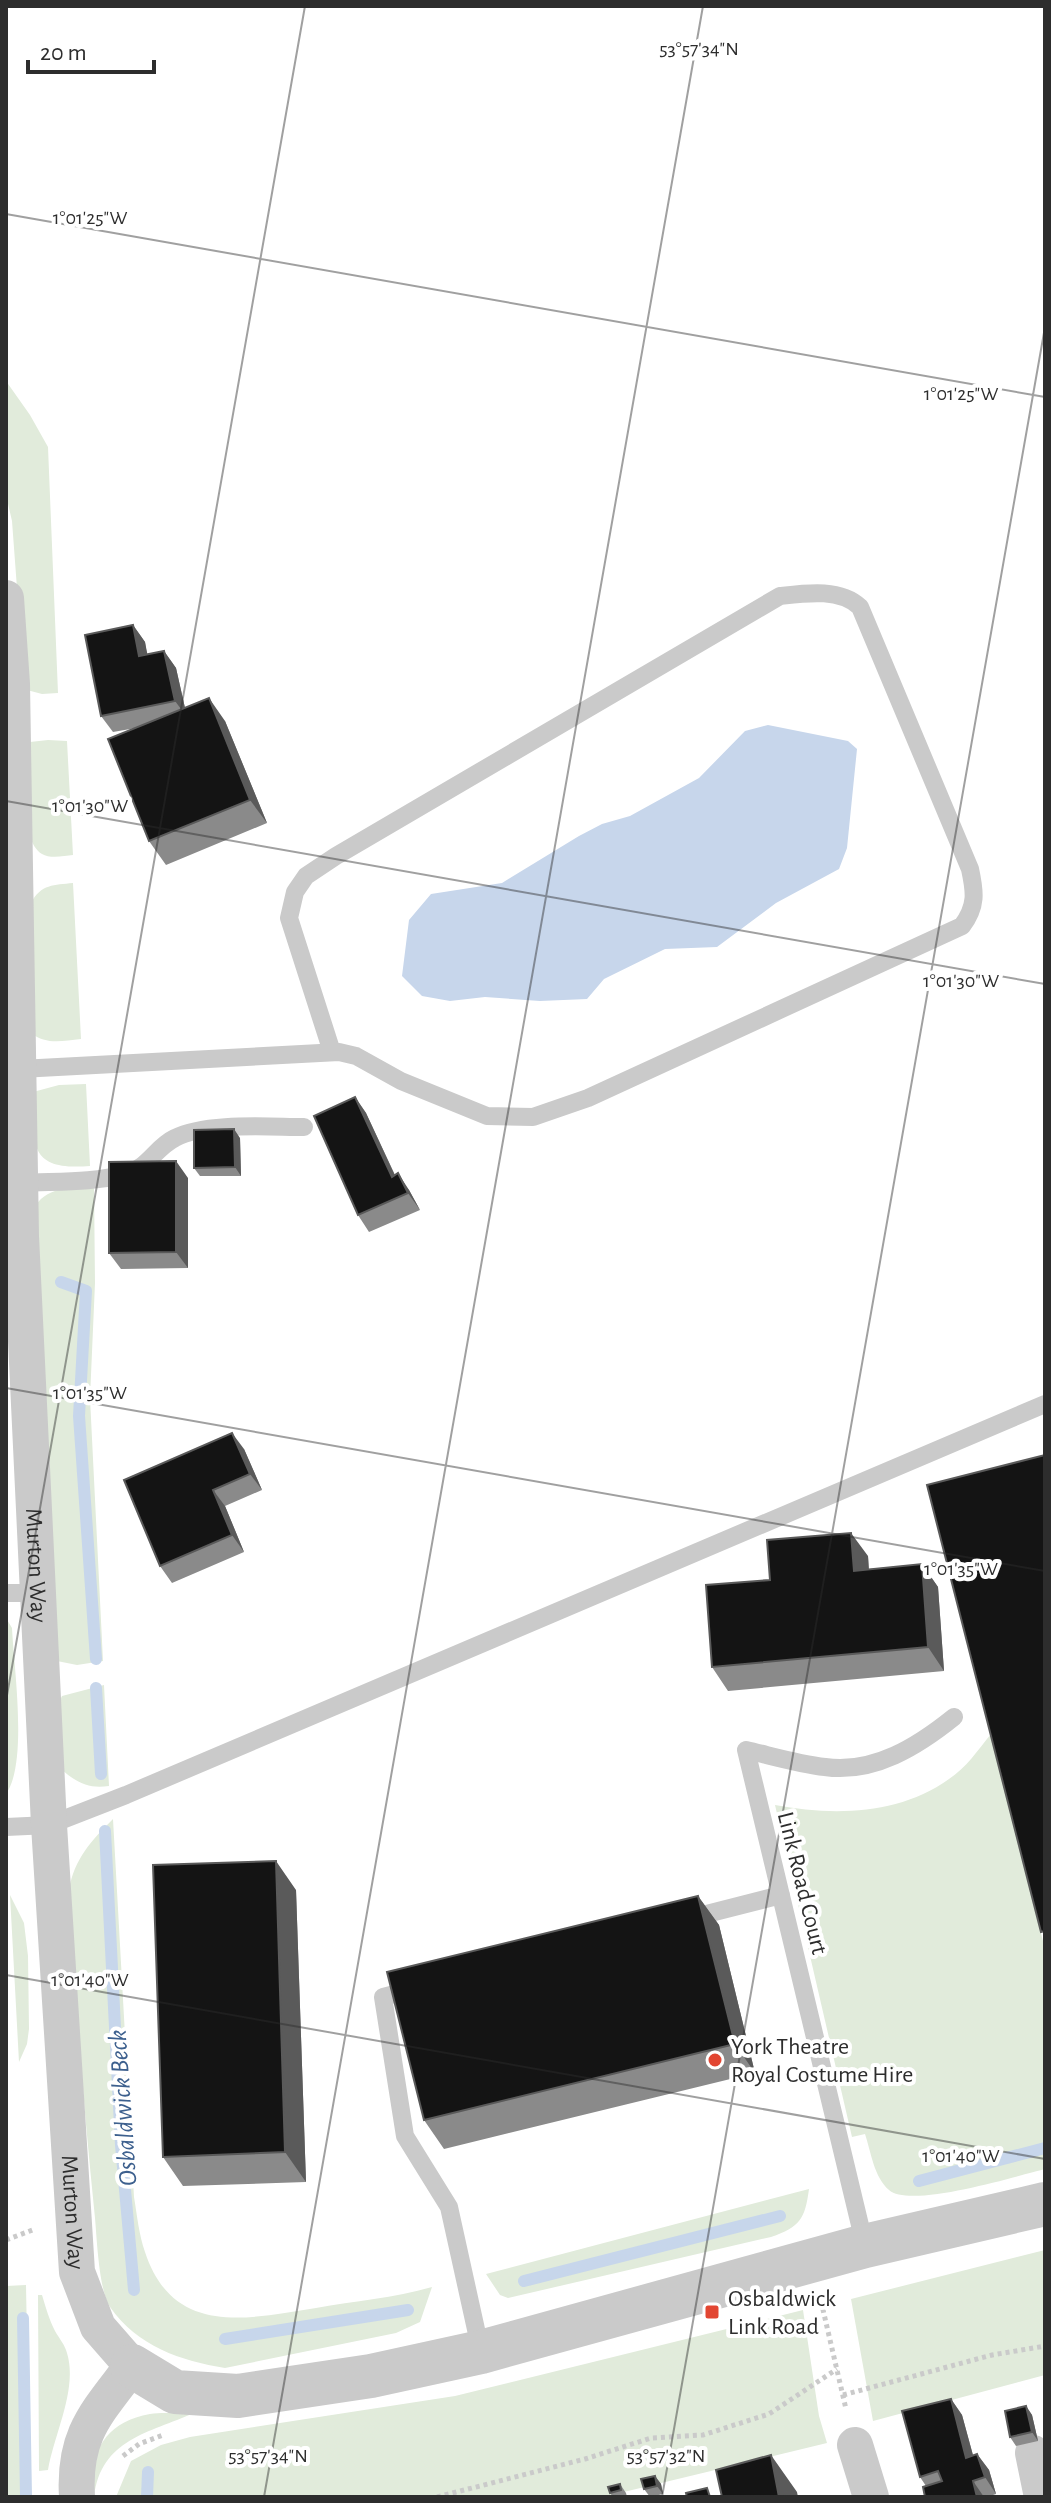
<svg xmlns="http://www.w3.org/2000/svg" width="1051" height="2503" viewBox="0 0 1051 2503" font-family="'Alegreya Sans',sans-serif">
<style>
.green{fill:#e1ebdb}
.water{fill:#c7d6eb}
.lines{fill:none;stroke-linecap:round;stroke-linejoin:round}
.stream{stroke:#c7d6eb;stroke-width:12}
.path{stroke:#cacaca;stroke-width:5;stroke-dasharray:4 4;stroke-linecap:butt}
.service{stroke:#cacaca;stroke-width:18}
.minor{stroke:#cacaca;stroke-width:36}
.tertiary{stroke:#cacaca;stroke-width:44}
.wall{fill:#8a8a8a}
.shaded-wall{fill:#5a5a5a}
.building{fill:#141414;stroke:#5a5a5a;stroke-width:2}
.ticks{fill:none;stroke:#2d2d2d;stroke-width:2;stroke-opacity:0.45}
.poi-dot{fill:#e24632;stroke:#fff;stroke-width:3}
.labels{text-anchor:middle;stroke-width:8;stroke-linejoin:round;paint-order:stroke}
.street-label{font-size:24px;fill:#2d2d2d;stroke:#fff}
.poi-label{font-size:24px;fill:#2d2d2d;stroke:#fff;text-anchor:start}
.water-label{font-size:26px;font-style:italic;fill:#3d608e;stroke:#fff}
.ticks-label{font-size:20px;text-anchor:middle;fill:#2d2d2d;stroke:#fff;stroke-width:8;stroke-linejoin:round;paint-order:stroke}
</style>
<rect width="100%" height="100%" fill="#fff"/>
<path class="green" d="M6,381l24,34 18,32 10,246 -16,1 -15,-4 -6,-48 -9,-121 -6,-26z
M48,740l19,1 6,114c-9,1 -23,4 -31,-1 -25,-15 -13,-87 -12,-112z
M73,883l8,156c-19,2 -35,6 -50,-6v-130c10,-19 23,-18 42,-20z
M86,1084l4,82c-64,5 -56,-23 -57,-74l26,-7z
M94,1186l1,97 -5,115 13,263 -26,4 -20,-4 -24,-451c12,-24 37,-22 61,-24z
M6,1618l6,10c2,41 16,135 -6,166z
M104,1685l5,101c-20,3 -32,-3 -48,-17l-5,-61 6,-12z
M991,1734l54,215v220c-29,7 -135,40 -156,21 -15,-13 -18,-38 -24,-56l-13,3 -77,-332c58,11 124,10 174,-26 17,-11 29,-29 42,-45z
M113,1819l21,378c3,18 5,38 11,55 28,85 102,67 171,56 38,-7 78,-10 116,-21l-12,35 -24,11 -171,35c-44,-7 -88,-22 -115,-61 -11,-17 -13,-67 -15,-89 -8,-79 -15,-158 -20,-237 -2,-25 -10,-67 -6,-91 5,-31 23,-50 44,-71z
M10,1895l14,28 4,33 1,73 -2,15 -8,18z
M809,2189c-4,30 -9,38 -38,48l-263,61 -8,-3 -14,-21z
M1045,2250v125l-172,46 -22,-122z
M26,2285l4,212h-24v-211z
M38,2295h4c4,13 7,24 13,36 4,7 10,14 12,22 11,36 -13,81 -19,117l-9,1z
M803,2310l16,106 8,27 -224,54h-487l15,-36 30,-16 29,-8 265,-41z
M194,2413c-45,20 -93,26 -100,84 -6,-43 10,-75 56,-83 13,-2 29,0 44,-1z"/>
<path class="water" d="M768,725l80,16 9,8 -10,99 -8,21 -63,34 -59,44 -52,2 -61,30 -17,20 -47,2 -55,-4 -35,4 -28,-5 -20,-20 7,-56 22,-26 71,-11 77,-47 23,-12 28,-8 69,-38 46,-47z"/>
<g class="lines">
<path class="stream" d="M61,1282l25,9 -7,125 17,243
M96,1688l5,86
M105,1831l16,314 13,145
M919,2181l126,-33
M524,2281l256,-65
M23,2318l3,179
M225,2339l183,-29
M147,2497l1,-25"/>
<path class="path" d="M6,2240l29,-11
M821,2301l25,108
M843,2395l149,-40 53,-9
M123,2456l16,-12 24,-9
M437,2497l148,-38 66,-21 52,-3 66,-21 68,-45"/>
<path class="service" d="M20,1069l319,-17 17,4 45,25 86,35 46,1 55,-19 374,-172c15,-20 13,-34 8,-57l-110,-262c-20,-19 -54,-14 -80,-11l-444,260 -30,20 -11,16 -6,26 43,134
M21,1183c34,-2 71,0 105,-9 21,-5 30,-27 49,-36 31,-16 94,-11 129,-11
M6,1593h31
M6,1827l43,-2 77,-30 919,-391
M687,1919l94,-24
M414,1989l-31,8 22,139 44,71 32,145
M865,2246l-119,-496c26,6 53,14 79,17 49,7 93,-21 129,-50"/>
<g class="minor">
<path id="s1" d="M6,598l6,86 9,552 28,589 28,447 21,55 34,39c-35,47 -59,68 -55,131"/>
<path d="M855,2445l16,52"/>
<path d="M1033,2453l9,44"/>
</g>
<path class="tertiary" d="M132,2366l43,26 63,4 133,-20 110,-24 384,-106 180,-42"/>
</g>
<path class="wall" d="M133,625l12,17 2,13 17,-4 12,17 9,40 40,13 42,102 -101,42 -17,-24 -13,-113 -23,4 -12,-16z
M355,1097l11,16 29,62 14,15 11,20 -51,22 -11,-17z
M240,1138l1,38h-41l-6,-8z
M188,1178v90l-67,1 -12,-16z
M244,1449l18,41 -37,16 19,46 -72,31 -12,-17 -36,-86z
M868,1556l1,13 53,-5 16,23 6,84 -216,20 -16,-24 58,-87z
M296,1890l10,292 -123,4 -20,-29z
M698,1896l21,29 36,148 -311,76 -20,-29z
M951,2399l11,16 11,40 4,-1 12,16 7,24 -9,3h-62l1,-11 -6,-9z
M1026,2406l6,9 6,26 -22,5 -6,-9z
M655,2476l6,8 2,10 -13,3 -6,-8z
M620,2484l6,9 1,4h-14l-3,-4z"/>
<path class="shaded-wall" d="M133,625l12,17 6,31 -12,-17z
M164,651l12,17 11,49 -12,-16z
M209,698l16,23 42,102 -17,-23z
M355,1097l11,16 37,80 -11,-16z
M234,1129l6,9 1,38 -6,-9z
M176,1161l12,17v90l-12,-16z
M398,1173l11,17 11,20 -12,-17z
M232,1433l12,16 18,41 -12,-16z
M213,1490l12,16 19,46 -12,-17z
M851,1533l17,23 2,38 -16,-23z
M922,1564l16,23 6,84 -16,-24z
M276,1861l20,29 10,292 -21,-30z
M698,1896l21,29 36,148 -20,-29z
M951,2399l11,16 16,59 -12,-16z
M1026,2406l6,9 6,26 -6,-9z
M977,2454l12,16 7,24 -11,-17z
M771,2455l26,37 1,5h-19z
M655,2476l6,8 2,10 -6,-8z
M973,2481l11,16h-7z"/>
<path class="building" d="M133,625l6,31 25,-5 11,50 -74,15 -16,-81z
M209,698l41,102 -101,41 -41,-102z
M355,1097l37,80 6,-4 10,20 -50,22 -44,-99z
M234,1129l1,38 -41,1v-38z
M176,1161v91l-67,1v-91z
M232,1433l18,41 -37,16 19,45 -72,31 -36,-86z
M1045,1455v476l-4,1 -114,-447z
M851,1533l3,38 68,-7 6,83 -216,20 -6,-82 64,-5 -3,-40z
M276,1861l9,291 -122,5 -10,-292z
M698,1896l37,148 -311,76 -37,-148z
M951,2399l15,59 11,-4 8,23 -12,4 4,16h-52l-2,-10 19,-6 -4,-10 -18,6 -18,-66z
M1026,2406l6,26 -22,5 -5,-26z
M771,2455l8,42h-57l-6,-27z
M655,2476l2,10 -13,3 -3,-10z
M620,2484l1,6 -11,3 -2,-6z
M707,2488l3,9h-23l-1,-4z"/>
<path class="ticks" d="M6,214l1039,183M6,801l1039,183M6,1388l1039,183M6,1701l299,-1695M6,1975l1039,184M264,2497l439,-2491M662,2497l383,-2170"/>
<g class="poi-dot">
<circle cx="715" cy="2060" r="8"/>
<rect x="704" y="2304" width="16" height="16" rx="4"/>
</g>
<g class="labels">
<g class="street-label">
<text dy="8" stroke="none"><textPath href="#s1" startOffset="968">Murton Way</textPath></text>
<text transform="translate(803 1883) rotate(76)" y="8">Link Road Court</text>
<text dy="8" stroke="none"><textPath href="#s1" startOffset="1616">Murton Way</textPath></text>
</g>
<g class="poi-label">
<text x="731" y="2054">York Theatre<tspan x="731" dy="28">Royal Costume Hire</tspan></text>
<text x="728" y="2306">Osbaldwick<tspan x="728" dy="28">Link Road</tspan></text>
</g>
<g class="water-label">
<text transform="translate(122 2108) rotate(-94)" y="9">Osbaldwick Beck</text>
</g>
</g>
<g class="ticks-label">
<text x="699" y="55">53°57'34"N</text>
<text x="90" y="224">1°01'25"W</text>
<text x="961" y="400">1°01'25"W</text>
<text x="90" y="812">1°01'30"W</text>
<text x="961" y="987">1°01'30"W</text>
<text x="90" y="1399">1°01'35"W</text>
<text x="961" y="1575">1°01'35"W</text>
<text x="90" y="1986">1°01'40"W</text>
<text x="961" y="2162">1°01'40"W</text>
<text x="268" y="2462">53°57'34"N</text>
<text x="666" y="2462">53°57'32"N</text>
</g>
<rect width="1051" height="2503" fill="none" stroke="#2d2d2d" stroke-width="16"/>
<path d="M28 60v12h126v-12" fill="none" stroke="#2d2d2d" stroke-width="4"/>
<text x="40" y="60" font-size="24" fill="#2d2d2d" stroke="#ffffff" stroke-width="6" paint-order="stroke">20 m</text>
</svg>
